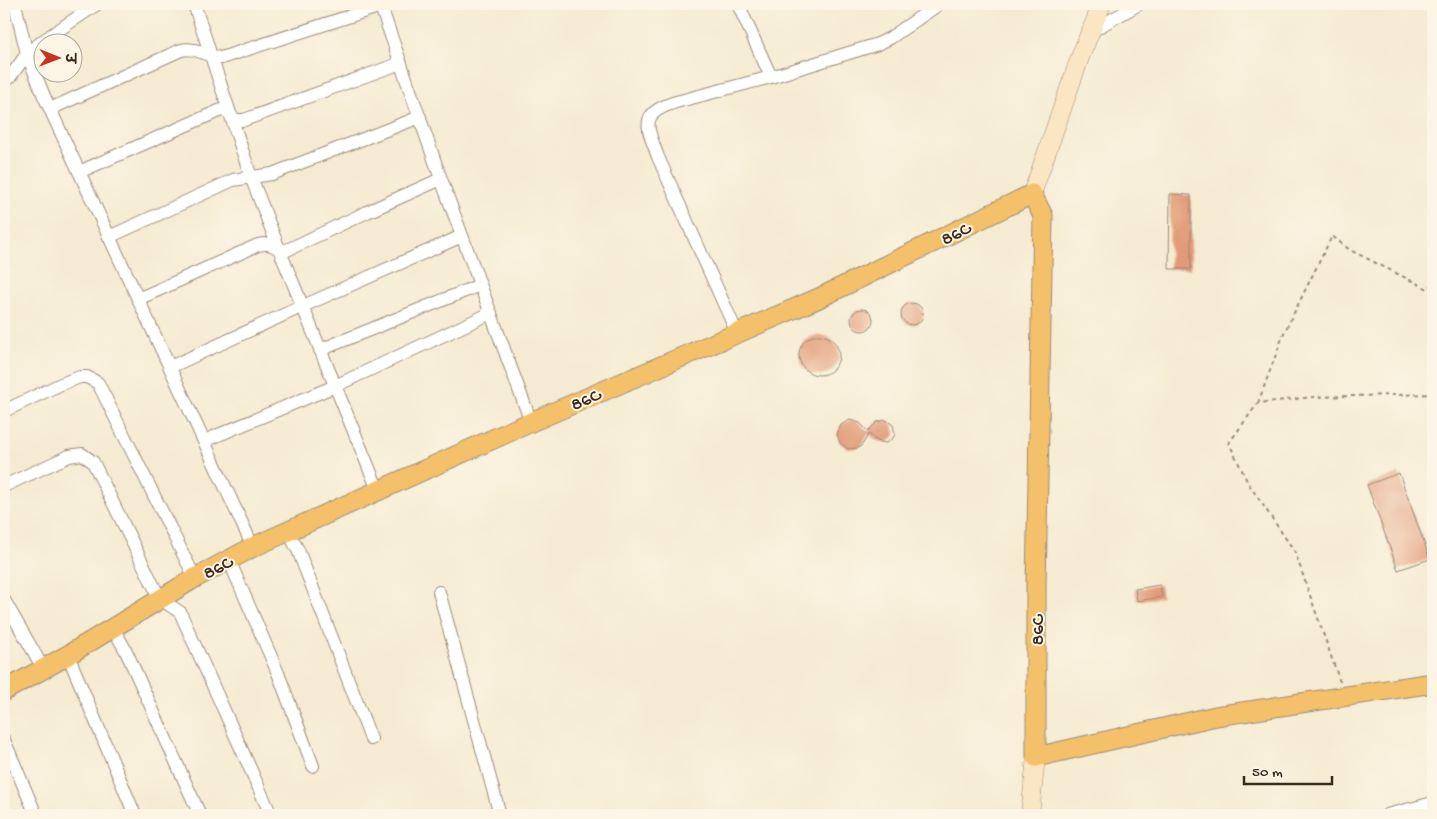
<svg xmlns="http://www.w3.org/2000/svg" width="1437" height="819" viewBox="0 0 1437 819" font-family="'Gochi Hand','Playpen Sans Deva',sans-serif">
<style>
.building{fill:#e29b78}
.lines{fill:none;stroke-linecap:round;stroke-linejoin:round}
.street-casing{stroke:#988a78;stroke-width:14}
.secondary-casing{stroke:#988a78;stroke-width:19}
.primary-casing{stroke:#988a78;stroke-width:21}
.path{stroke:#988a78;stroke-width:2;stroke-dasharray:4 4;stroke-linecap:butt}
.street{stroke:#fff;stroke-width:12}
.secondary{stroke:#fbe6c4;stroke-width:18}
.primary{stroke:#f4c16b;stroke-width:19}
.labels{text-anchor:middle;stroke-width:4;stroke-linejoin:round;paint-order:stroke}
.street-label{font-size:19px;fill:#3b2a1e;stroke:#fcf5e5}
</style>
<rect width="100%" height="100%" fill="#fcf5e5"/>
<filter id="ink" filterUnits="userSpaceOnUse"><feTurbulence type="fractalNoise" baseFrequency=".02" numOctaves="2"/><feDisplacementMap in="SourceGraphic" scale="10" xChannelSelector="R" yChannelSelector="G"/><feConvolveMatrix kernelMatrix="1 2 1 2 8 2 1 2 1" color-interpolation-filters="sRGB"/></filter>
<filter id="wash" filterUnits="userSpaceOnUse"><feTurbulence type="fractalNoise" baseFrequency=".0096" numOctaves="4" result="noise"/><feDisplacementMap in="SourceGraphic" scale="20" xChannelSelector="R" yChannelSelector="G"/><feGaussianBlur stdDeviation="1.12" result="paint"/><feColorMatrix in="noise" values="0 0 0 0 0 0 0 0 0 0 0 0 0 0 0 0 0 1.4 0 .05"/><feComposite in="paint" operator="in"/></filter>
<g filter="url(#wash)">
<rect width="100%" height="100%" fill="#f5ebd2"/>
<g id="blocks">
<path class="building" d="M1170,194l21,1v74h-22z
M901 314a11 11 0 1 1 22 0a11 11 0 1 1-22 0Z
M851 320a11 11 0 1 1 22 0a11 11 0 1 1-22 0Z
M799 355a20 20 0 1 1 40 0a20 20 0 1 1-40 0Z
M850,420l10,3 8,8 9,-9 9,-2 7,5 2,9 -2,4 -7,5 -9,-2 -8,-7 -7,11 -4,3 -10,1 -8,-6 -3,-9 4,-9z
M1399,473l31,86 -32,11 -31,-85z
M1160,585l2,12 -25,4 -2,-12z"/>
</g>
</g>
<g filter="url(#ink)">
<use href="#blocks" fill-opacity="0" stroke="#988a78" stroke-width="1"/>
<g class="lines">
<g class="street-casing">
<path id="street" d="M15,4l12,50 17,42 209,451
M194,4l57,173 28,72 99,241
M380,4l61,175 90,243
M738,4l33,73
M1090,32l49,-28
M4,80l6,-3 17,-23 17,-14 53,-36
M50,109l131,-59c15,-4 26,7 40,8l160,-52
M79,172l142,-62 7,2 7,8h9l157,-57
M109,237l124,-57 39,-6 148,-57
M138,299l120,-54c17,-4 16,5 29,5l80,-38 74,-33
M737,333l-79,-176c-11,-31 -20,-43 18,-55l95,-25 107,-33 12,-6 49,-34
M320,350l160,-65
M170,367l133,-61 159,-70
M4,411l57,-27 19,-7h7l11,6 97,195
M204,441l131,-55 156,-73
M4,486l65,-30 13,-2 11,8 67,137 20,13 91,203
M288,532l10,18 73,189
M229,560l49,113 35,93
M439,592l61,223
M4,600l39,68
M113,628l13,23 74,164
M68,655l67,160
M4,740l32,75
M1387,815l46,-12"/>
</g>
<g class="secondary-casing">
<path id="secondary" d="M1032,194l50,-142 20,-48
M1030,815l6,-58"/>
</g>
<g class="primary-casing">
<path id="primary" d="M4,691l64,-36 127,-77 58,-31 278,-125 288,-124 213,-104 11,22 -7,370v171l180,-41 217,-33"/>
</g>
<path class="path" d="M1258,403l26,-70 48,-97 18,14 78,39 5,-5
M1340,682l-45,-130 -47,-69 -19,-40 29,-40 55,-6 120,-3"/>
<use href="#street" class="street"/>
<use href="#secondary" class="secondary"/>
<use href="#primary" class="primary"/>
</g>
</g>
<g class="labels">
<g class="street-label">
<text transform="translate(955 232) rotate(-26)" y="7">86C</text>
<text transform="translate(585 398) rotate(-23)" y="7">86C</text>
<text transform="translate(217 566) rotate(-27)" y="7">86C</text>
<text transform="translate(1036 630) rotate(-90)" y="7">86C</text>
</g>
</g>
<rect width="1437" height="819" fill="none" stroke="#fcf5e5" stroke-width="20"/>
<g transform="translate(58 58) rotate(91)"><circle r="24" fill="#fcf5e5" stroke="#afa495"/>
<path d="M0-4L9 19L0 12L-9 19Z" fill="#c8321e"/>
<text y="-8" font-size="14" font-weight="bold" text-anchor="middle" fill="#3b2a1e">उ</text>
</g>
<path d="M1244 776v8h88v-8" fill="none" stroke="#3b2a1e" stroke-width="2.5"/>
<text x="1252" y="776" font-size="15" fill="#3b2a1e" stroke="#fcf5e5" stroke-width="4" paint-order="stroke">50 m</text>
</svg>
